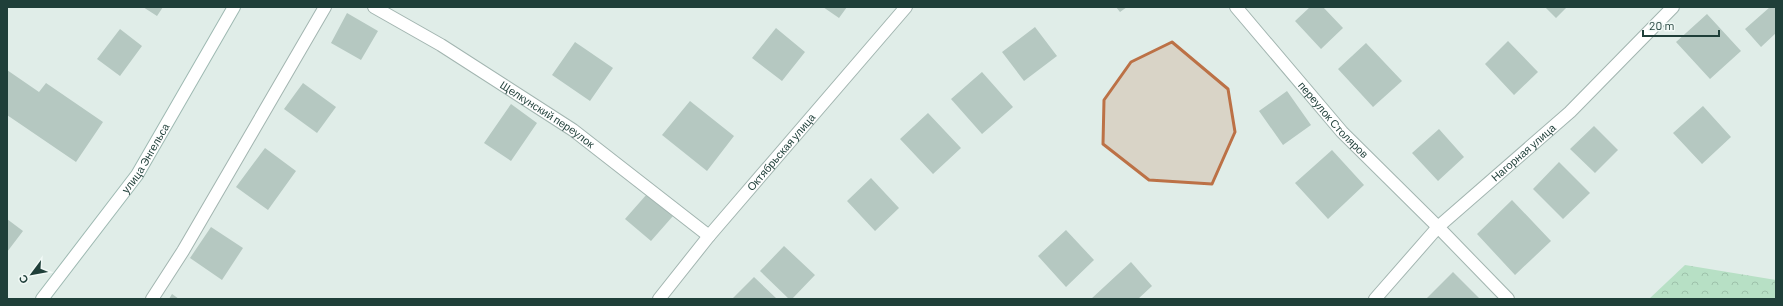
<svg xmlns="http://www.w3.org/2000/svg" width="1783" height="306" viewBox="0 0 1783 306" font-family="Barlow,sans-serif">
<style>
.forest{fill:url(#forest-crowns)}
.building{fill:#b5c8c1}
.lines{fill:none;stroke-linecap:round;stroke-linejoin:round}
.lane-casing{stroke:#a2b5b0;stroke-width:14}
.street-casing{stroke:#a2b5b0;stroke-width:14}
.secondary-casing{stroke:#9eb9b2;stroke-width:14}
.lane{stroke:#fff;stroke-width:12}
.street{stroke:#fff;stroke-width:12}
.secondary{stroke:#fff;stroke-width:12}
.marked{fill:#bc7146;fill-opacity:0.2;stroke:#bc7146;stroke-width:3;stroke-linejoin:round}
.labels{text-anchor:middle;stroke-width:3;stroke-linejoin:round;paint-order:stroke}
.street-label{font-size:11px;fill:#1f3f39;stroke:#f1f9f6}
</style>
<defs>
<pattern id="forest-crowns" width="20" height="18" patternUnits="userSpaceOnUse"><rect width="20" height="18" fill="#b7e0c5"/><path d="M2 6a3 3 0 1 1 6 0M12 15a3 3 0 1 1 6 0" fill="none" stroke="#9dc1aa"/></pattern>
</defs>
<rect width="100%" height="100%" fill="#e0ede8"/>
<path class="forest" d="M1685,265l91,15v19h-127z"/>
<path class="building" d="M143,7h20l-6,9z
M823,7h24l-8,11z
M1116,7h11l-7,5z
M1310,7h13l20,21 -22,21 -26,-28z
M1545,7h22l-11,11z
M1770,7h6v26l-15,14 -16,-18z
M347,13l31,18 -17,29 -30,-17z
M1707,14l34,37 -31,28 -34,-37z
M1035,27l22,29 -33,25 -22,-29z
M776,28l29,24 -23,29 -30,-23z
M120,29l22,17 -22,30 -23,-17z
M1508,41l30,31 -24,23 -29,-31z
M575,42l38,26 -23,33 -38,-26z
M1366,43l36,38 -29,26 -35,-38z
M7,70l32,22 7,-9 57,39 -27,40 -69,-47z
M982,72l31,35 -31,27 -31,-35z
M303,83l33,24 -19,26 -33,-24z
M1287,91l24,34 -28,20 -24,-34z
M690,101l44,35 -27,35 -45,-36z
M511,104l26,19 -26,38 -27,-18z
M1703,106l28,31 -29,27 -29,-31z
M928,113l33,35 -28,26 -33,-35z
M1594,126l24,24 -23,23 -25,-24z
M1439,129l25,28 -26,24 -26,-28z
M265,148l31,23 -28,39 -32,-23z
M1332,150l32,35 -36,34 -33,-36z
M1559,162l31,31 -27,26 -30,-30z
M871,178l28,30 -24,23 -28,-30z
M647,194l26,22 -22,25 -26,-22z
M1512,200l39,41 -36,34 -38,-41z
M7,219l16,12 -16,21z
M211,227l32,21 -21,32 -32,-22z
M1066,230l28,30 -28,27 -28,-31z
M784,246l31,29 -23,24h-3l-29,-28z
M1131,262l21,24 -14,13h-47z
M1453,272l27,27h-54z
M754,277l23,22h-45z
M172,294l7,5h-10z"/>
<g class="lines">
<g class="lane-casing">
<g id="lane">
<path id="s1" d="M374,7l67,38 132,85 136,106"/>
<path d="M1438,227l70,72"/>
<path d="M152,299l31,-48 142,-244"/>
</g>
</g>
<g class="street-casing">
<g id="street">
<path id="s2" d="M1236,7l106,125 96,95"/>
<path id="s3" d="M659,299l50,-63 197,-229"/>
<path id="s4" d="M1375,299l63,-72 132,-115 103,-105"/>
</g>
</g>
<g class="secondary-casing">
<g id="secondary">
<path id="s5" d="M42,299l95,-124 97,-168"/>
</g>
</g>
<use href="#lane" class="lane"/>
<use href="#street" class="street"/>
<use href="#secondary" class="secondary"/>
</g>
<path class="marked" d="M1172,42l56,47 7,43 -23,52 -63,-4 -46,-36 1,-44 27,-38z"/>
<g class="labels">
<g class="street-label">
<text dy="4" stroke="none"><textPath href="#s1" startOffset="204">Щелкунский переулок</textPath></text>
<text dy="4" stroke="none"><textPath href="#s2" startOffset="149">переулок Столяров</textPath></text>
<text dy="4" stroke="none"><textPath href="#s3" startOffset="191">Октябрьская улица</textPath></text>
<text dy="4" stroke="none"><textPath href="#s4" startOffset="209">Нагорная улица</textPath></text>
<text dy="4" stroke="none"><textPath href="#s5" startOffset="175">улица Энгельса</textPath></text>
</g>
</g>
<rect width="1783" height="306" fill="none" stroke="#1f3f39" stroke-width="16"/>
<g transform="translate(32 274) rotate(238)" stroke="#f1f9f6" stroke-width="3" paint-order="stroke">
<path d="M0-3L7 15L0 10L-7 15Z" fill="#1f3f39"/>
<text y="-6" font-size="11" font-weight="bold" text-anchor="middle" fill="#1f3f39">С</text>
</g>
<path d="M1643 30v6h76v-6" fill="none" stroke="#1f3f39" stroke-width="2"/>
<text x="1649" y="30" font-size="12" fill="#1f3f39" stroke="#f1f9f6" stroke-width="3" paint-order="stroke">20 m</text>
</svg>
